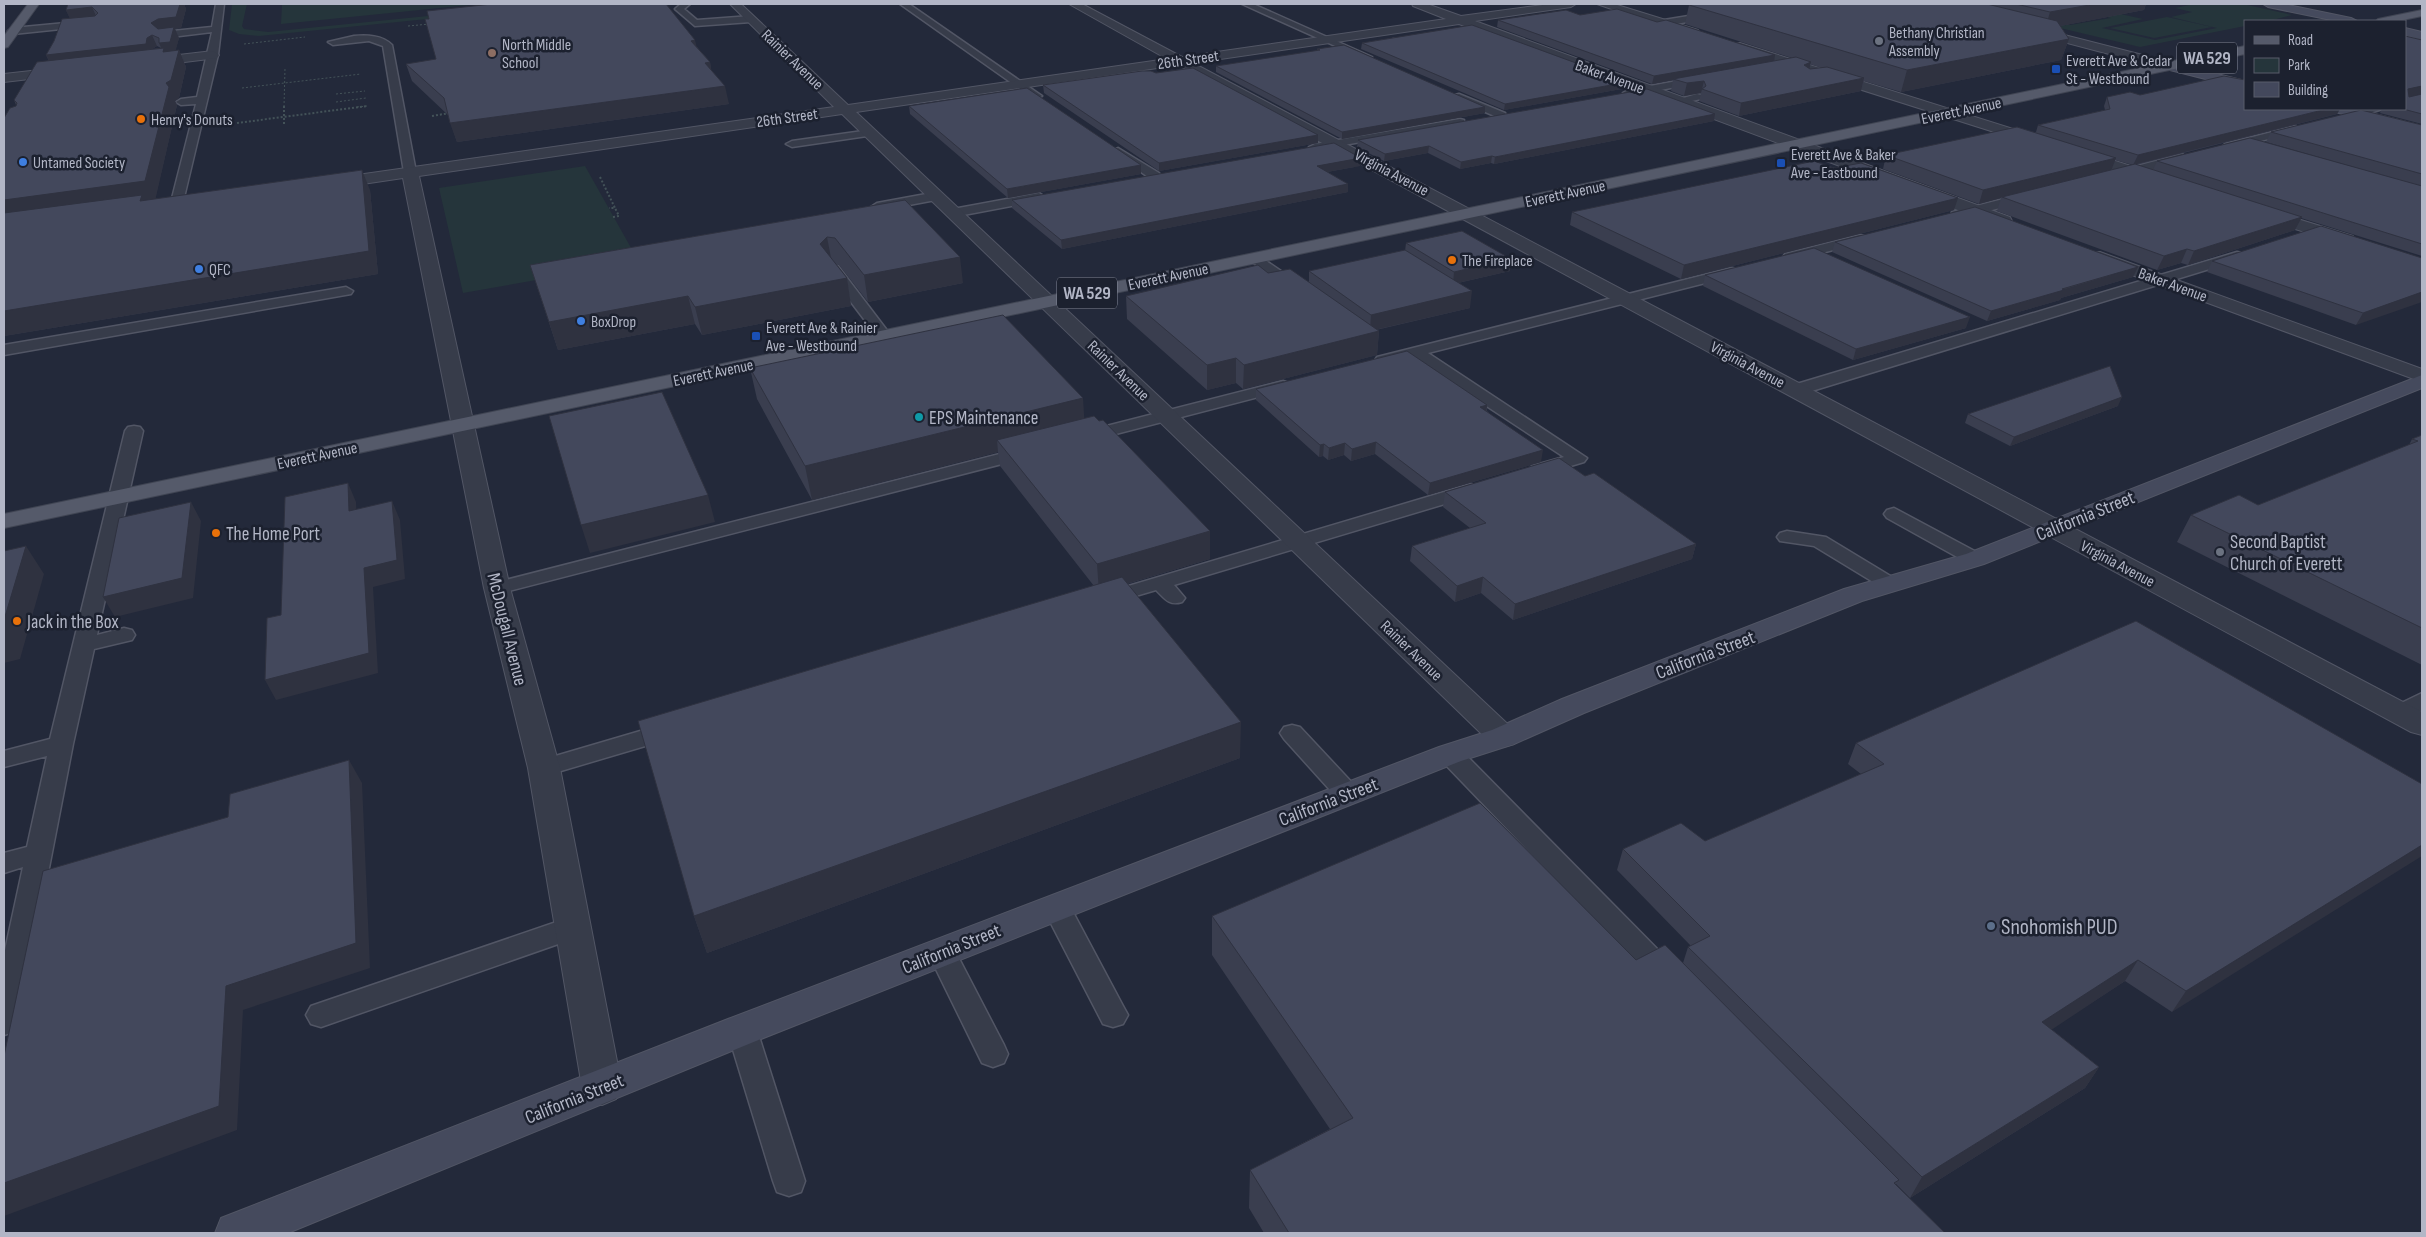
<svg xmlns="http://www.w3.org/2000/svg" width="2426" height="1237" viewBox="0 0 2426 1237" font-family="'Sofia Sans Condensed',sans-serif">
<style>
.green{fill:#25353b}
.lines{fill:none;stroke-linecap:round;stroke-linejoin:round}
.lane-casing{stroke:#525665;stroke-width:3}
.street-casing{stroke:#525665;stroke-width:2}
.secondary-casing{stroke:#525665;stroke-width:2}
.primary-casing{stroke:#404553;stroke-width:2}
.path-far1{stroke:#435258;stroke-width:1;stroke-dasharray:2 2;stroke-linecap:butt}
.path{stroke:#435258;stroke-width:2;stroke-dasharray:2 2;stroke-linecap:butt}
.lane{fill:#373c4a;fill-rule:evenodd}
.street{fill:#373c4a;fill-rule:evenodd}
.secondary{fill:#454a5d;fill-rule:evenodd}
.primary{fill:#555a6a;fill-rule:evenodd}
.wall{fill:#3a3e4f;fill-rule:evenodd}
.shaded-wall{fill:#2f3240}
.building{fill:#43485c;stroke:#2f3240}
.worship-dot{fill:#6b7280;stroke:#1c212f;stroke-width:2}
.education-dot{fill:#8d6e63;stroke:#1c212f;stroke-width:2}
.transit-dot{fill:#1a4fb4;stroke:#1c212f;stroke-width:2}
.food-dot{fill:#e8710a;stroke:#1c212f;stroke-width:2}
.shop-dot{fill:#3f7fe0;stroke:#1c212f;stroke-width:2}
.culture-dot{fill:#0f9aa8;stroke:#1c212f;stroke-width:2}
.service-dot{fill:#5c6f8a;stroke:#1c212f;stroke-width:2}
.labels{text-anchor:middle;stroke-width:5;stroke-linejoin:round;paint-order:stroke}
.far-poi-label{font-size:16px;fill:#b2b6c6;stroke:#1c212f;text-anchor:start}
.far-street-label{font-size:16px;fill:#b2b6c6;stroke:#1c212f}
.shield{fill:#1c212f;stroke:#858999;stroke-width:1}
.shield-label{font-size:18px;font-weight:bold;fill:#b2b6c6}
.poi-label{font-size:19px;fill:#b2b6c6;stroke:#1c212f;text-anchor:start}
.street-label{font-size:19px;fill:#b2b6c6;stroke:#1c212f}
.near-poi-label{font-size:22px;fill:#b2b6c6;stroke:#1c212f;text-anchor:start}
</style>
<rect width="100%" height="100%" fill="#23293a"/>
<path class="green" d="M232,4h15l-5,22 2,3 24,3 190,-19 28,-9h13l-42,12 -198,20 -20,-2 -10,-4z
M282,4h197l-198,20z
M2194,4h49l49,11 -23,6h-24v5l-105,21 -101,-24 11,-2 20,4 41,-7 -27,-7 14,-2 45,10 -41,9 53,12 62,-12 -46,-11 21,-5 -17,-4z
M2167,17l45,10 -58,11 -44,-10z
M585,166l54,96 -176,31 -24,-105z"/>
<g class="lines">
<g class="lane-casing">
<path id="lane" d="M216,4h8l-6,51 -36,151 -6,4 -6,-4 26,-102 -15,1 -5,-3 5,-3 16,-2 15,-65 -49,6 -5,-3 5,-3 49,-5z
M681,4h9l-6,5 13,11 54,-4 4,3 -4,3 -56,4 -20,-17z
M900,4h9l133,92 -5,3 -4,-1z
M1242,4h11l119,53 -8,2z
M1713,12l4,3 -1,2 -52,9 -4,-3 4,-3z
M87,21l4,3 -1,2 -77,8 -5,-3 5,-3z
M354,36c13,-1 28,-1 38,9l24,127 -2,3h-8l-2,-3 -21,-126 -14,-5 -36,4 -5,-3z
M1699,77l4,1v4l-75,14 -5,-3 5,-3z
M1459,94l46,19 1,2 -1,2h-8l-42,-18v-4z
M1697,94l4,1v4l-23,5 -5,-3z
M2366,109h17l-45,13 -5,-3z
M1460,119l4,1v4l-149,26 -6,-3 6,-3z
M2296,126l6,3 -2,2 -71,18 -6,-3 2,-2z
M870,130l4,1v4l-82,12 -6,-3 6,-3z
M1118,148l41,25 2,3 -2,3h-8l-37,-26 -2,-2z
M2182,154l6,4 -2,2 -68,19 -6,-4 2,-3z
M937,192l6,4 -2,3 -64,12 -6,-4 6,-4z
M1039,193l6,4 -2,3 -90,17 -6,-4 6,-4z
M2027,193l6,4 -2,3 -74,19 -6,-4 1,-3z
M1860,235l5,1 2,3 -2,3 -75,19 -7,-4 2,-3z
M2237,252l5,1 2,3 -2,3 -440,135h-12l-2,-4 2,-4z
M1256,254l47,32 2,3 -2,3h-10l-42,-31 -2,-3 2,-3z
M833,265l5,1 51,67 3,3 -3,3h-10l-53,-70z
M1732,268l5,1 2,3 -2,3 -309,78 159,105 -3,4 -40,12h-12l-3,-4 3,-4 32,-9 -152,-100 -29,8 -8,-5 2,-3z
M346,287l7,4 -2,3 -347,61v-10z
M1283,381l6,2 2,3 -2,3 -204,53 -6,-1 -3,-4 3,-4z
M134,426l6,1 3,4 -46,204 27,-7 8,2 3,5 -3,5 -38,9 -21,95 -54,279 -5,9 -10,3v-80l19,-88 -19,6v-20l23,-6 20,-91 -43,11v-16l46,-12 75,-308 3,-4z
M1027,447l6,1 3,4 -3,4 -536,138 -7,-2 -3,-4 3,-4z
M1471,484l7,2 2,4 -2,4 -304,91 11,13 -3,4c-13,4 -17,-3 -26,-12l-51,15 -7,-2 -3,-4 3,-4z
M1894,508l88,47 3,4 -3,4 -7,2 -7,-2 -81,-45 -3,-4 3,-4z
M1787,531l39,6 71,43 3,4 -3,4 -7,2 -7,-2 -69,-42 -34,-5 -3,-4 3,-4z
M2422,693v17c-11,6 -18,12 -31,8l-4,-5 4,-5z
M671,722l8,2 4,6 -4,6 -135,40 -9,-2 -3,-6 3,-6z
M1292,725l8,2 57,61 3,6 -3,6 -9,3 -9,-3 -55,-61 -4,-6 4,-6z
M1450,746l9,2 217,220 4,8 -4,8 -10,4 -10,-4 -215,-224 -3,-6 3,-6z
M1056,896l10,3 57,107 5,9 -5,9 -10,3 -10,-3 -61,-118 4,-7z
M574,916l10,3 4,8 -4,8 -263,92 -10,-3 -5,-9 5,-9z
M942,942l10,3 52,100 4,9 -4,9 -11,4 -11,-4 -54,-110 4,-8z
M742,1017l11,4 4,9 48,151 -4,11 -12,4 -12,-4 -4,-11 -46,-151 4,-9z"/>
</g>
<g class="street-casing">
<path id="street" d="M730,4h11l107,101 319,-46 -98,-55h13l100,53 264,-38 -33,-13 -1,-2h15l34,12 89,-12h26l-5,3 -96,14 535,196 2,4 -2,4h-12l-539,-201 -266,39 1229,649v23l-11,-3 -1233,-667 -322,47 658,618 4,7 -4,7 -11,3 -11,-3 -650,-630 -423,62 91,412 50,180 62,319 -6,12 -14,6 -14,-6 -6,-12 -54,-319 -44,-180 -81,-410 -74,11 -8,-5 8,-5 505,-72z
M1597,4h17l84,26 2,3 -2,3h-8z
M2033,27l141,36 2,3 -6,4 -141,-37v-4z
M1740,43l302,95 2,3 -7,4 -5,-1 -296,-94 -2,-3 2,-3z
M213,51l6,4 -2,3 -73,9 -6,-4 6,-4z
M67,67l6,4 -1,3 -68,8v-8z
M2078,149l84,27 2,3 -8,5 -83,-27 -3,-3 3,-3z
M2262,208l91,28 3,4 -3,4 -6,1 -91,-28 -2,-4 2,-4z
M2100,252l322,117v13l-328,-121 -3,-4 3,-4z"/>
</g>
<g class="secondary-casing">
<path id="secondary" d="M2263,4h20l68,14 6,3h-21l-68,-14z
M2405,28l17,4v8l-17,-5z
M2170,62l75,19v8l-79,-20 -2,-3z
M2333,109h22l67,17v8l-87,-22z
M2422,375v13l-438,176 -122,37 -278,112 -70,31 -53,17 -705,280 -468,192h-73l6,-15 507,-199 711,-272 53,-17 70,-31 282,-110 122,-35z"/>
</g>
<g class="primary-casing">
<path id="primary" d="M28,4h11l-31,43 -4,1v-12z
M2422,10v6l-24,5h-22l2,-2z
M2245,46v8l-2241,474v-14z"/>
</g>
<path class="path-far1" d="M408,26l22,-2
M244,44l61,-7
M242,88l119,-14
M336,94l29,-3
M336,102l30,-4
M284,107l1,-39
M357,107l10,-1"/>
<path class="path" d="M432,116l18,-3
M237,123l130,-17
M284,124v-18
M600,177l15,31h-6
M613,217l6,-1 -4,-8"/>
<use href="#lane" class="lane"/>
<use href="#street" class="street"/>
<use href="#secondary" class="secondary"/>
<use href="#primary" class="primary"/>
</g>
<path class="wall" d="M68,4h116l2,5 -5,19 -6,1 4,9 -4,13 4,-1 7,17 -7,31 -4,3 2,4 -22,94 215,-9 8,84 -374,62 12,-231 -2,-5 35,-39 -3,-6 24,-37 -4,-8zM157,46l4,2 -9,1z
M1696,4h450l-2,6 -84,16 9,13 -8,21 -160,32 -37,-11 -3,10 -122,25 -40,-15 2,-8 -17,3 -13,-5 2,-11 -21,4 -155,-57 1,-7 82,-5 77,7 118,33 -1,6 18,-3 -107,-34 4,-19zM1810,64l12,4 -12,1h-1z
M1393,37l235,45 -1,6 -123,22 -143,-61 1,-6 30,-5z
M697,47l13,15 1,8 18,34 -272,38 -9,-27 -36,-34 -6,-17z
M1317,49l168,58v6l-143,26 -126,-67v-6l101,-15z
M1043,85l275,58 -159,28 -115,-78z
M2422,94v30l-42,-11 2,-4h23l4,-12z
M2140,95l105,14h95l-3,5 -201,51 17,5 4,-9 253,22 -144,-41 5,-10 151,-7v131l-121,-38 -6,12 -107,35 -7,-2 -24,7 -160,-59 4,-13 -22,6 -96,-35 3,-14 150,-23 2,-7 67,-15 -1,-4 3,-9zM2115,160l18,5 -22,5z
M909,106l232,59v9l-133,24 -98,-84z
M1715,114l-1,7 -220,43 -3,-1 -31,6 -32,-16 -44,8 -27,-14 1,-7z
M1360,166l-33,6 21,20 -286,57 -50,-41v-8z
M1834,168l120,42 -273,69 -111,-54 2,-13z
M905,200l58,83 -95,19 -29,-37 -3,-1 11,14 4,28 -149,29 -7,-11 -137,26 -28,-85z
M1835,242l298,35 -72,21 -1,2 -73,21 -155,-69z
M1406,243l104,28 -52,12 12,25 -94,22 3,1 -2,24 -134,34 -7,-6 -29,7 -80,-71 -1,-23 142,-23 41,9v-11l96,-20z
M2422,258l-66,67 -149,-53 5,-11z
M1705,275l261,53 -113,32 -150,-74z
M750,368l334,50 126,113v28l-83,25 113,174 -533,195 -13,-37 400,-330 -94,-120 -2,-14 -186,48 -55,-101z
M1256,389l231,16v6l54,51 -113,33 -53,-41 -24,7 -7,-6 -16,5 -5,-4 -4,1 -63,-57z
M2118,406l-108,40 -45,-23 3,-9z
M2422,435v230l-245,-123 14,-27 67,-10 151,-60 3,-6z
M1585,476l111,68 -4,15 -179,61 -32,-27 -26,9 -45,-41 2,-15 58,-18 -27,-21 2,-15z
M1856,743l566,41 -250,228 -47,-31 -74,48 48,38 -14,21 -175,110 -14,-14v1l49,48h-681l-15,-25 1,-38 80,-41 -118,-174v-39l424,44 47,3 5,-16 3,-1 -74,-76 6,-21 82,-8 156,-67 -13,-10z"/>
<path class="shaded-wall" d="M180,4h4l2,5 -5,19 -6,1 4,9 -8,31 -12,-26 11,-1 -14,-8 -5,-11z
M2095,4h51l-2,6 -99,19 5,-17z
M92,7l5,11 -26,3 -5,-11z
M152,35l5,11 -5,3 -100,18 -6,-12 101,-17z
M2069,39l-8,21 -160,32 6,-22z
M695,40l4,16 -8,-15z
M179,50l7,17 -7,31 -4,3 2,4 -22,96 -151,22v-23l162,-117z
M1775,55l-1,8 -101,16v1l-21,4 2,-8z
M710,62l3,18 -8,-17z
M1811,62l-3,12 -4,-9z
M1864,78l-3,13 -122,25 2,-13z
M1704,81l-3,12 -17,3 3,-13z
M1628,82l-1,6 -123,22 1,-6z
M725,86l4,18 -272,38 -7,-19z
M2422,86v8l-17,4 3,-9z
M1485,107v6l-143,26v-7z
M2327,109h13l-3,5 -204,51 5,-10z
M1715,114l-1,7 -220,43 1,-7z
M1318,135v8l-159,28v-8z
M1429,146l-1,7 -44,8 1,-7z
M1492,156l-1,7 -31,6 1,-7z
M1361,158l-1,8 -44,8 1,-8z
M2116,158l-5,13 -109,26 -1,1 -22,6 4,-14z
M1141,165v9l-133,24 -1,-9z
M362,170l8,20 8,84 -374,62v-25z
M1348,184v8l-286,57 -1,-9z
M1958,198l-4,12 -273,69 3,-14z
M2302,217l-7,13 -107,35 6,-14z
M827,237l5,26 -12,-19z
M2187,249l-6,14 -24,7 7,-14z
M960,257l3,26 -95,19 -4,-27z
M1511,259l-1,12 -57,13 1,-12z
M2138,267l-5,10 -72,21 -1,2 -73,21 4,-10z
M847,278l4,28 -149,29 -7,-28z
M1472,291l-2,17 -100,23 1,-16z
M2422,292v10l-66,23 7,-12z
M688,296l7,28 -137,26 -9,-28z
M1970,317l-4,11 -113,32 3,-11z
M1379,331l-2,24 -134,34 1,-24z
M1236,358v25l-29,7v-25z
M2122,397l-4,9 -108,40 4,-9z
M1083,398l2,32 -88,10 1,12 -186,48 -7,-34z
M1487,405l-1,11 -6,-9z
M1376,442l-1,12 -24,7 1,-12z
M1345,443l-1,12 -16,5 1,-12z
M1324,444l-1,12 -4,1 1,-12z
M1543,450l-2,12 -113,33 2,-12z
M348,483l8,19 1,28 -8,-19z
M708,495l7,27 -125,31 -9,-28z
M392,501l8,19 5,59 -32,8 5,86 -102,27 -11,-20 99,-112z
M191,502l10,19 -8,77 -78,19 -12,-20z
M1210,531v28l-111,33 -2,-28z
M1696,544l-4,15 -179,61 2,-16z
M26,546l18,28 -24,85 -16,4v-43z
M1483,577l-2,16 -26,9 2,-16z
M1241,722l-1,36 -533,195 -13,-37z
M349,760l13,23 8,185 -127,42 -6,120 -233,86v-33l222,-197z
M2422,845v11l-250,156 14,-21z
M2138,960l-13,21 -95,63 12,-22z
M2099,1067l-14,21 -175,110 12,-21z"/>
<path class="building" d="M68,4h112l-4,13 -18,2 -7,4 7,6 16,-2 -4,15 -11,1v-5l-7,-3 -5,3 -1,6 -100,11 8,-14 8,-22 33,-3 3,-3 -6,-6 -26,3z
M492,4h174l29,36 -4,1 19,21 -5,1 20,23 -275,37 -6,-25 -38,-34 30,-5 -11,-40h4l-2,-8z
M1696,4h291l70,17 12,18 -162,31 -218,-65z
M2016,4h79l-45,8z
M1617,9l40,13 9,-2 109,35 -121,21 -156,-56 68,-10 14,5z
M1472,25l156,57 -123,22 -143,-61z
M2405,36l17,4v46l-14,3 1,8 13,-3v20l-19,-5h2z
M1344,45l141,62 -143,25 -126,-66 104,-16 -3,-1z
M164,48l-1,4 16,-2 -8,30 -5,3 3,4 -24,94 -141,19v-82l6,-10 6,-2 1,-3 -3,-3 23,-38z
M1796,57l15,5 -7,3 6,4 17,-2 37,11 -123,25 -39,-14 4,-3 -2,-5 -17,2 -14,-4z
M1193,68l125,67 -159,28 -116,-78 99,-14h9l5,2z
M2224,76l21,4v29h82l-189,46 -100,-30 72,-16 -3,-12 23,-5 10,3z
M1027,88l114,77 -134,24 -98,-83z
M1647,89l68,25 -220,43 -3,-1 -31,6 -32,-16 -44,8 -27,-14z
M2361,110l61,15v49l-151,-42z
M2017,127l99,31 -133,32 -97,-35z
M2250,138l172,48v58l-265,-83z
M1334,143l27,15 -44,8 31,18 -287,56 -49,-40z
M1814,161l20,7 27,-5 97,35 -274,67 -112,-53z
M2135,164l167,53 -108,34 -7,-2 -23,7 -162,-59z
M362,170l7,81 -365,60v-98l138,-18 -2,6z
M905,200l55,57 -96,18 -29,-37 -8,-1 -7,7 27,34 -152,29 -7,-11 -139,26 -19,-57z
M1975,207l163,60 -76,22 2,1 -73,21 -156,-69z
M2321,226l101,32v34l-59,21 -151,-52z
M1462,231l49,28 -57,13 -48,-29z
M1814,248l156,69 -114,32 -151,-74z
M1405,250l67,41 -101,24 -62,-44z
M1258,265l10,8 22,-4 89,62 -135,34 -8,-7 -29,7 -81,-69z
M1003,315l80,83 -278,68 -55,-98z
M1407,351l80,54 -7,2 63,43 -113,33 -54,-41 -24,7 -7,-6 -16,5 -5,-4 -4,1 -64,-56z
M2110,366l12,31 -108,40 -46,-23z
M662,392l46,103 -127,30 -32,-109z
M1094,416l5,5 4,-1 107,111 -113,33 -100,-124z
M2422,435v193l-231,-113 48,-20 19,10 160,-64 -6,-2z
M1559,458l26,18 9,-3 102,71 -181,60 -32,-27 -26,9 -45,-40 74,-23 -41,-31z
M348,483l1,28 43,-10 5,59 -33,8 5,85 -104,27 2,-62 14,-3 4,-118z
M191,502l-9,76 -79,19 16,-79z
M26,546l-22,74v-69z
M1122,577l119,145 -547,194 -56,-195z
M2136,621l286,163v61l-236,146 -48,-31 -96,62 57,45 -177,110 -234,-230 22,-11 -87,-87 58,-26 24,18 179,-77 -28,-21z
M349,760l7,183 -130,43 -7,120 -215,77v-127l39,-185 185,-54 2,-23z
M1480,803l156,157 29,-15 234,235 -5,3 51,50h-656l-39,-63 103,-52 -141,-202z"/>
<g class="worship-dot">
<circle cx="1879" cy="41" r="5"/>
<circle cx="2220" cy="552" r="5"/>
</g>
<circle class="education-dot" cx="492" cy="53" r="5"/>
<g class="transit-dot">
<rect x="2051" y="64" width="10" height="10" rx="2.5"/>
<rect x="1776" y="158" width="10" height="10" rx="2.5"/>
<rect x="751" y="331" width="10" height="10" rx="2.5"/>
</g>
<g class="food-dot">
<circle cx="141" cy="119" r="5"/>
<circle cx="1452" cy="260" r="5"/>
<circle cx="216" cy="533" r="5"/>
<circle cx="17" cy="621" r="5"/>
</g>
<g class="shop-dot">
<circle cx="23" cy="162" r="5"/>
<circle cx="199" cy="269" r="5"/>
<circle cx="581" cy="321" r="5"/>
</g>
<circle class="culture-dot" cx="919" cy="417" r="5"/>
<circle class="service-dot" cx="1991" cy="926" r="5"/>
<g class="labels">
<g class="far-poi-label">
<text x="1889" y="38">Bethany Christian<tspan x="1889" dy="18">Assembly</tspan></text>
<text x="502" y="50">North Middle<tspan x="502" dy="18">School</tspan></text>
<text x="2066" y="66">Everett Ave &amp; Cedar<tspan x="2066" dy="18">St - Westbound</tspan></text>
<text x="151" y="125">Henry's Donuts</text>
<text x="1791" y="160">Everett Ave &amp; Baker<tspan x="1791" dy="18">Ave - Eastbound</tspan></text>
<text x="33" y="168">Untamed Society</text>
<text x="1462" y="266">The Fireplace</text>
<text x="209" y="275">QFC</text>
<text x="591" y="327">BoxDrop</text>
<text x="766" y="333">Everett Ave &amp; Rainier<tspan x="766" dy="18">Ave - Westbound</tspan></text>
</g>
<g class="far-street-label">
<text transform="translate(793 59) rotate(44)" y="6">Rainier Avenue</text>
<text transform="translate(1188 59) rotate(-8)" y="6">26th Street</text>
<text transform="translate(1610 76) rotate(20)" y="6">Baker Avenue</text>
<text transform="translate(1961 110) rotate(-12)" y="6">Everett Avenue</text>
<text transform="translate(787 117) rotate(-8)" y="6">26th Street</text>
<text transform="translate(1392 172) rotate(28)" y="6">Virginia Avenue</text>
<text transform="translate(1565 193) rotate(-12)" y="6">Everett Avenue</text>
<text transform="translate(1168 276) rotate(-12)" y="6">Everett Avenue</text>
<text transform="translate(2173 284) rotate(20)" y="6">Baker Avenue</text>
<text transform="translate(1748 364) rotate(28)" y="6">Virginia Avenue</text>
<text transform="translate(1119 370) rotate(44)" y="6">Rainier Avenue</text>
<text transform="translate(713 372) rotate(-12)" y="6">Everett Avenue</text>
<text transform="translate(317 455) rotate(-12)" y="6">Everett Avenue</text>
<text transform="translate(2118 563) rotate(28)" y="6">Virginia Avenue</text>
<text transform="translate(1412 650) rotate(44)" y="6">Rainier Avenue</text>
</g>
<g class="shield">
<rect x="2177" y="42.5" width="60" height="31" rx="4"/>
<rect x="1057" y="277.5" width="60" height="31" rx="4"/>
</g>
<g class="shield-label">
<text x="2207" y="64">WA 529</text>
<text x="1087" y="299">WA 529</text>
</g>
<g class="poi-label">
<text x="929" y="424">EPS Maintenance</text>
<text x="226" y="540">The Home Port</text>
<text x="2230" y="548">Second Baptist<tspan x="2230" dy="22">Church of Everett</tspan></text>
<text x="27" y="628">Jack in the Box</text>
</g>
<g class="street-label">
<text transform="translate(2085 515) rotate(-22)" y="7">California Street</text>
<text transform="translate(508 629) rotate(76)" y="7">McDougall Avenue</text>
<text transform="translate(1705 654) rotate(-21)" y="7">California Street</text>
<text transform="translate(1328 801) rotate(-21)" y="7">California Street</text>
<text transform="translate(951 948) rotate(-22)" y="7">California Street</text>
<text transform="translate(574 1098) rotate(-22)" y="7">California Street</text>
</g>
<g class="near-poi-label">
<text x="2001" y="934">Snohomish PUD</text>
</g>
</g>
<rect width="2426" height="1237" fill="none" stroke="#b2b6c6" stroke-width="10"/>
<rect x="2244" y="20" width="162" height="90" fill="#1c212f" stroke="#585d6b"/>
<rect x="2254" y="36" width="25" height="8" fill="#555a6a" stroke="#585d6b"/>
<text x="2288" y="45" font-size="15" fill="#b2b6c6">Road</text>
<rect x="2254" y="58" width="25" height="15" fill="#25353b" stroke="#585d6b"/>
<text x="2288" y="70" font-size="15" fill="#b2b6c6">Park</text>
<rect x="2254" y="82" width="25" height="15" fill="#43485c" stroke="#585d6b"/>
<text x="2288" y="95" font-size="15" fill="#b2b6c6">Building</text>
</svg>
